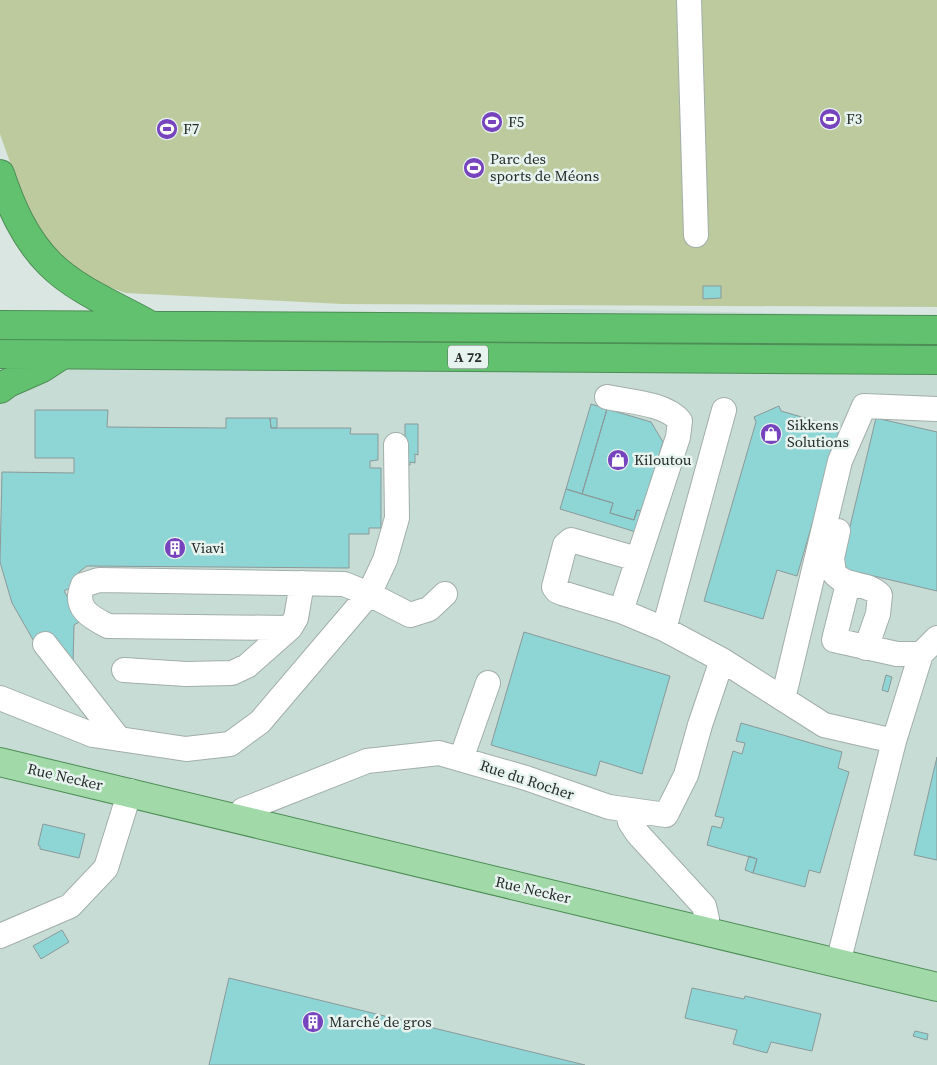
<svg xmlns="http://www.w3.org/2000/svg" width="937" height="1065" viewBox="0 0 937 1065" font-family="'Source Serif 4',serif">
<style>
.built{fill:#c7dcd4}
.green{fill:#bdca9d}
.building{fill:#8ed5d6;stroke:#8b9999}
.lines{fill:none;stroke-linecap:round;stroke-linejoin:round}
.minor-casing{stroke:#a2aeaa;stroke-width:26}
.major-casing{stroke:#4d8d56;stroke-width:30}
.highway-casing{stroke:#4d8d56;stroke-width:30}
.minor{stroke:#fff;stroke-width:24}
.major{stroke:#a1daa8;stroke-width:28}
.highway{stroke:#62c16e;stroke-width:28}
.labels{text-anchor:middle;stroke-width:5;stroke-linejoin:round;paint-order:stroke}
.shield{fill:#e6f3ee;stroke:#606865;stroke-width:1}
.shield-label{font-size:14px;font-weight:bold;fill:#272c2a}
.poi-label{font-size:15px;fill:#272c2a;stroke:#e6f3ee;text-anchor:start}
.street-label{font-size:15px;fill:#272c2a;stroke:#e6f3ee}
</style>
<rect width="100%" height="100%" fill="#d9e6e1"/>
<path class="built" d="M571,309l366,7v749h-937v-733z"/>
<path class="green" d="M0,0h937v307l-595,-3 -216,-11 -35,-12 -33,-24 -25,-30 -33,-93z"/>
<path class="building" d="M703,286h18v12l-18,1z
M591,404l16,5 -25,85 -16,-5z
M779,406l2,5 59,17 -43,148 -20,-6 -14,49 -59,-18 52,-179 -2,-5z
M607,409l44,13 12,20 -21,69 -5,-1 -3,10 -24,-7 3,-10 -31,-9z
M35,410h73l-1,17 119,1v-10h44l1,10h80l-1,6h28v26l-8,1v7h11v60h-12v6h-20v34l-262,-2 -7,5 -5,14 -11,6 17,30 -7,4 -1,40 -37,-20 -24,-42 -12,-41 2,-90 72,1v-15h-39z
M270,418h7v10h-6z
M876,418l61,14v159l-97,-23z
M405,424h13v31l-3,-1v9l-5,-1v3l-5,-1z
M566,489l47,14 -3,10 24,7 3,-10 5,1 -6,21 -76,-23z
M524,632l146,44 -28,98 -42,-13 -4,15 -105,-31z
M886,675l6,2 -4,15 -6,-2z
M741,723l101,29 -4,16 11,4 -29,101 -11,-3 -4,17 -52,-14 4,-14 -50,-14 5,-19 9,2 3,-10 -9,-2 18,-65 9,3 3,-11 -9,-2z
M937,757v103l-23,-5z
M43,824l42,10 -6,24 -39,-9v-3l-2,-1z
M749,856l8,3 -4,14 -8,-3z
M62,930l7,12 -28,17 -8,-13z
M229,978l356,87h-376z
M692,988l52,11 1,-3 76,18 -9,37 -41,-9 -4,11 -34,-9 4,-14 -52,-12z
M915,1031l13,3 -1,6 -14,-4z"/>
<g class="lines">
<g class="minor-casing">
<path id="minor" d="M689,0l7,235
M607,397c23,5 58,6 73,24l-2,16 -57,174
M396,445l1,73 -12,42 -16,34 41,21 19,-6 16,-15
M838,531l-6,27 2,15c13,16 33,8 46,22l-2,19 -12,34
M637,559l-66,-19 -6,5 -11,42 3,4 5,2 59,18 43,18
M848,584l-14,56 63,14h24
M45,644l74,95
M722,660l-58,-31 60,-219
M124,670l62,4 46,-1 15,-7 43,-38 6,-10 6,-35
M0,698l93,37 93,14 44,-5 30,-22 109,-128 -25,-10 -245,-4 -16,5c-10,23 7,32 25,41l182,2
M783,699l57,-238 24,-55 73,3
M894,741l27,-87 16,-16
M461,759l27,-76
M628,810l2,12 8,12 66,72 3,13 -1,12
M241,821l2,-11 124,-49 72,-8 87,25 83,29 57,8 20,-40 14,-50 22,-65 102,65 70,16 -56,222
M0,936l70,-30 36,-38 24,-77"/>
</g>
<g class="major-casing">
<path id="major" d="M0,762l937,225"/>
</g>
<g class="highway-casing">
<path id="highway" d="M0,174c11,33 25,65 50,90 26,26 66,42 98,60
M0,325l937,5
M0,354l937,6
M0,389l8,-6 34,-15 20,-13"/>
</g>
<use href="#minor" class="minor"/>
<use href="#major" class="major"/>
<use href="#highway" class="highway"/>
</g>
<defs>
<g id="stadium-disc" transform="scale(1.125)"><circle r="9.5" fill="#7644bc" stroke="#e6f3ee"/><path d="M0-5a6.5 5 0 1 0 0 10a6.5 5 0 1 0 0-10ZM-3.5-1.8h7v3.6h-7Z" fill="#fff"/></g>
<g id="shop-disc" transform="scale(1.125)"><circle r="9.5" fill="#7644bc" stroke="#e6f3ee"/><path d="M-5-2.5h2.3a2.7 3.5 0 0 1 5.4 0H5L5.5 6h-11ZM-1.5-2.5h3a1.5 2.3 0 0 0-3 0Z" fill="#fff"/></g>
<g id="building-disc" transform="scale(1.125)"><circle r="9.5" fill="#7644bc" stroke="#e6f3ee"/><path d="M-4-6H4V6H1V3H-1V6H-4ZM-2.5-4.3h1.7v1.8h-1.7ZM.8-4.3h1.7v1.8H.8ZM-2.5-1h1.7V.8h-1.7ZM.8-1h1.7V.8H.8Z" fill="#fff"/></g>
</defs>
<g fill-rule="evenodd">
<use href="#stadium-disc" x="830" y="119"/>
<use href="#stadium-disc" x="492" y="122"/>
<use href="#stadium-disc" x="167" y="129"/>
<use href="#stadium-disc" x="474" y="168"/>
<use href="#shop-disc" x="771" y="434"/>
<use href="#shop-disc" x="618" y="460"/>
<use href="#building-disc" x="175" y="548"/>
<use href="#building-disc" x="313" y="1022"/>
</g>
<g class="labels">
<rect class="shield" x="448" y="345.5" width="40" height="23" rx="4"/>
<g class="shield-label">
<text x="468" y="362">A 72</text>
</g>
<g class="poi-label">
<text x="846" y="124">F3</text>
<text x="508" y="127">F5</text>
<text x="183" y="134">F7</text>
<text x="490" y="164">Parc des<tspan x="490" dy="17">sports de Méons</tspan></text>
<text x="787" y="430">Sikkens<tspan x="787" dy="17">Solutions</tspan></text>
<text x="634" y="465">Kiloutou</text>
<text x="191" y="553">Viavi</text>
<text x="329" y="1027">Marché de gros</text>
</g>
<g class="street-label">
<text transform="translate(65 777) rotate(13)" y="5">Rue Necker</text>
<text transform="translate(527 780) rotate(18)" y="5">Rue du Rocher</text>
<text transform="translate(533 890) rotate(13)" y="5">Rue Necker</text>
</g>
</g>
</svg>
